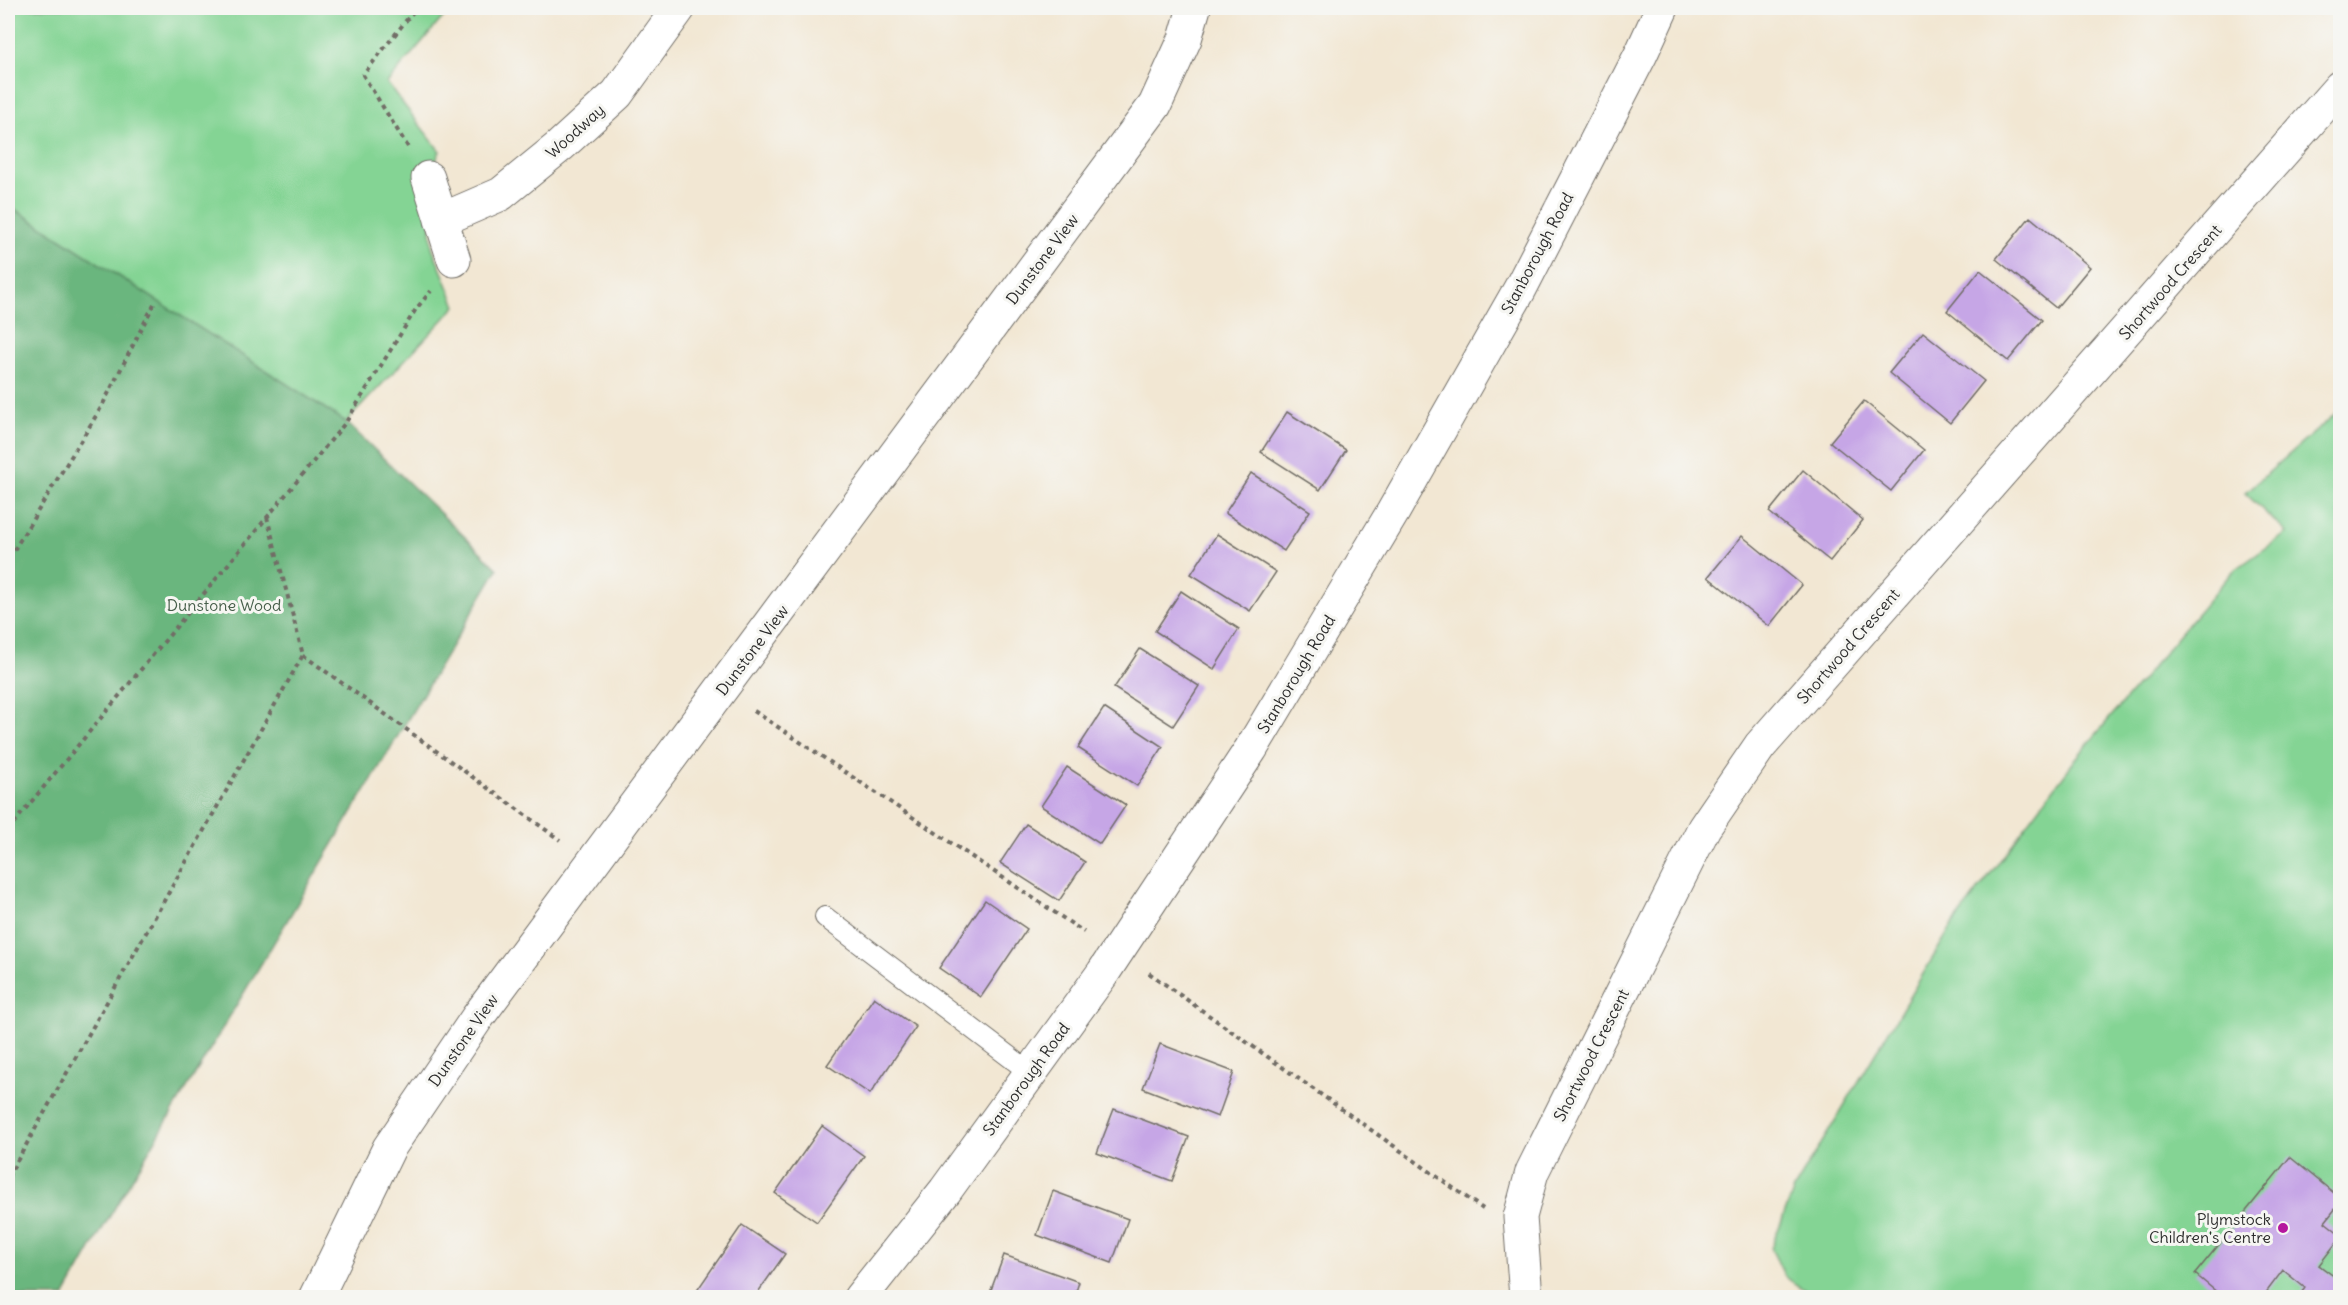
<svg xmlns="http://www.w3.org/2000/svg" width="2348" height="1305" viewBox="0 0 2348 1305" font-family="Delius,sans-serif">
<style>
.green{fill:#84d494;stroke:#588060;stroke-width:1.5}
.forest{fill:#6bb67e;stroke:#4b7054;stroke-width:1.5}
.building{fill:#c6a6e6}
.lines{fill:none;stroke-linecap:round;stroke-linejoin:round}
.lane-casing{stroke:#716d66;stroke-width:22}
.street-casing{stroke:#716d66;stroke-width:35}
.secondary-casing{stroke:#716d66;stroke-width:35}
.path{stroke:#716d66;stroke-width:4;stroke-dasharray:4.5 4.5;stroke-linecap:butt}
.lane{stroke:#fff;stroke-width:20}
.street{stroke:#fff;stroke-width:33}
.secondary{stroke:#fff;stroke-width:33}
.poi-dot{fill:#b5179e;stroke:#f6f6f2;stroke-width:2}
.labels{text-anchor:middle;stroke-width:6;stroke-linejoin:round;paint-order:stroke}
.street-label{font-size:16px;fill:#2b2b2b;stroke:#f6f6f2}
.park-label{font-size:16px;fill:#465e4a;stroke:#f6f6f2}
.poi-label{font-size:16px;fill:#2b2b2b;stroke:#f6f6f2;text-anchor:end}
</style>
<rect width="100%" height="100%" fill="#f6f6f2"/>
<filter id="ink" filterUnits="userSpaceOnUse"><feTurbulence type="fractalNoise" baseFrequency=".0167" numOctaves="2"/><feDisplacementMap in="SourceGraphic" scale="12" xChannelSelector="R" yChannelSelector="G"/><feConvolveMatrix kernelMatrix="1 2 1 2 8 2 1 2 1" color-interpolation-filters="sRGB"/></filter>
<filter id="wash" filterUnits="userSpaceOnUse"><feTurbulence type="fractalNoise" baseFrequency=".008" numOctaves="4" result="noise"/><feDisplacementMap in="SourceGraphic" scale="24" xChannelSelector="R" yChannelSelector="G"/><feGaussianBlur stdDeviation="1.35" result="paint"/><feColorMatrix in="noise" values="0 0 0 0 0 0 0 0 0 0 0 0 0 0 0 0 0 1.4 0 .05"/><feComposite in="paint" operator="in"/></filter>
<g filter="url(#wash)">
<rect width="100%" height="100%" fill="#f2e7d3"/>
<path class="green" d="M8,8h443l-64,75 53,68 -12,28 4,68 24,59 -110,116 -338,-217z
M2340,410v887h-525l-30,-20 -14,-29 23,-59 159,-265 125,-168 154,-184 55,-39 -42,-40z"/>
<path class="forest" d="M8,205l338,217 152,147 -394,657 -40,71h-56z"/>
<g id="blocks">
<path class="building" d="M2030,217l60,50 -34,41 -60,-49z
M1980,270l62,50 -34,41 -61,-50z
M1923,332l61,49 -34,42 -61,-50z
M1864,401l60,49 -33,41 -61,-49z
M1287,412l59,38 -26,40 -59,-38z
M1803,470l60,50 -33,41 -61,-49z
M1251,473l59,38 -26,40 -59,-38z
M1217,534l59,38 -26,39 -59,-37z
M1742,536l60,49 -33,41 -61,-49z
M1181,591l58,38 -25,40 -59,-38z
M1140,649l59,37 -26,40 -59,-38z
M1104,708l59,39 -26,39 -59,-38z
M1067,767l59,38 -26,39 -59,-38z
M1026,824l59,38 -26,39 -59,-38z
M985,900l42,29 -46,68 -42,-29z
M874,997l42,30 -46,67 -43,-29z
M1160,1044l74,28 -16,45 -75,-29z
M1114,1109l75,28 -17,44 -75,-28z
M822,1126l42,30 -47,66 -42,-29z
M2290,1157l50,41v5l-15,19 15,12v4l-21,27 16,12 5,-6v27h-43l8,-10 -22,-18 -21,28h-38l-29,-24z
M1053,1191l75,28 -16,44 -75,-28z
M742,1225l43,29 -31,44h-50l-8,-6z
M1004,1255l75,27 -5,16h-86z"/>
</g>
</g>
<g filter="url(#ink)">
<use href="#blocks" fill-opacity="0" stroke="#716d66" stroke-width="1.5"/>
<g class="lines">
<g class="lane-casing">
<path id="lane" d="M825,917l206,156"/>
</g>
<g class="street-casing">
<path id="street" d="M428,178l26,82
M441,220l60,-26 59,-48 57,-52 62,-86
M316,1298l73,-150 88,-130 678,-913 30,-66 9,-31
M1526,1298l-6,-81 12,-45 172,-344 56,-82 580,-659"/>
</g>
<g class="secondary-casing">
<path id="secondary" d="M860,1298l85,-107 158,-218 148,-224 142,-237 127,-223 121,-235 21,-46"/>
</g>
<path class="path" d="M408,147l-45,-72 53,-67
M8,557l6,-7 88,-144 54,-106
M303,655l257,185
M754,711l330,221
M8,830l338,-408 70,-113 15,-18
M1149,973l334,236
M8,1177l295,-522 -36,-138"/>
<use href="#lane" class="lane"/>
<use href="#street" class="street"/>
<use href="#secondary" class="secondary"/>
</g>
</g>
<circle class="poi-dot" cx="2283" cy="1228" r="6"/>
<g class="labels">
<g class="street-label">
<text transform="translate(575 131) rotate(-42)" y="6">Woodway</text>
<text transform="translate(1537 253) rotate(-62)" y="6">Stanborough Road</text>
<text transform="translate(1042 259) rotate(-53)" y="6">Dunstone View</text>
<text transform="translate(2170 282) rotate(-49)" y="6">Shortwood Crescent</text>
<text transform="translate(1848 646) rotate(-49)" y="6">Shortwood Crescent</text>
<text transform="translate(752 650) rotate(-53)" y="6">Dunstone View</text>
<text transform="translate(1296 674) rotate(-59)" y="6">Stanborough Road</text>
<text transform="translate(463 1040) rotate(-55)" y="6">Dunstone View</text>
<text transform="translate(1591 1055) rotate(-63)" y="6">Shortwood Crescent</text>
<text transform="translate(1026 1079) rotate(-54)" y="6">Stanborough Road</text>
</g>
<g class="park-label">
<text x="224" y="611">Dunstone Wood</text>
</g>
<g class="poi-label">
<text x="2271" y="1225">Plymstock<tspan x="2271" dy="18">Children's Centre</tspan></text>
</g>
</g>
<rect width="2348" height="1305" fill="none" stroke="#f6f6f2" stroke-width="30"/>
</svg>
